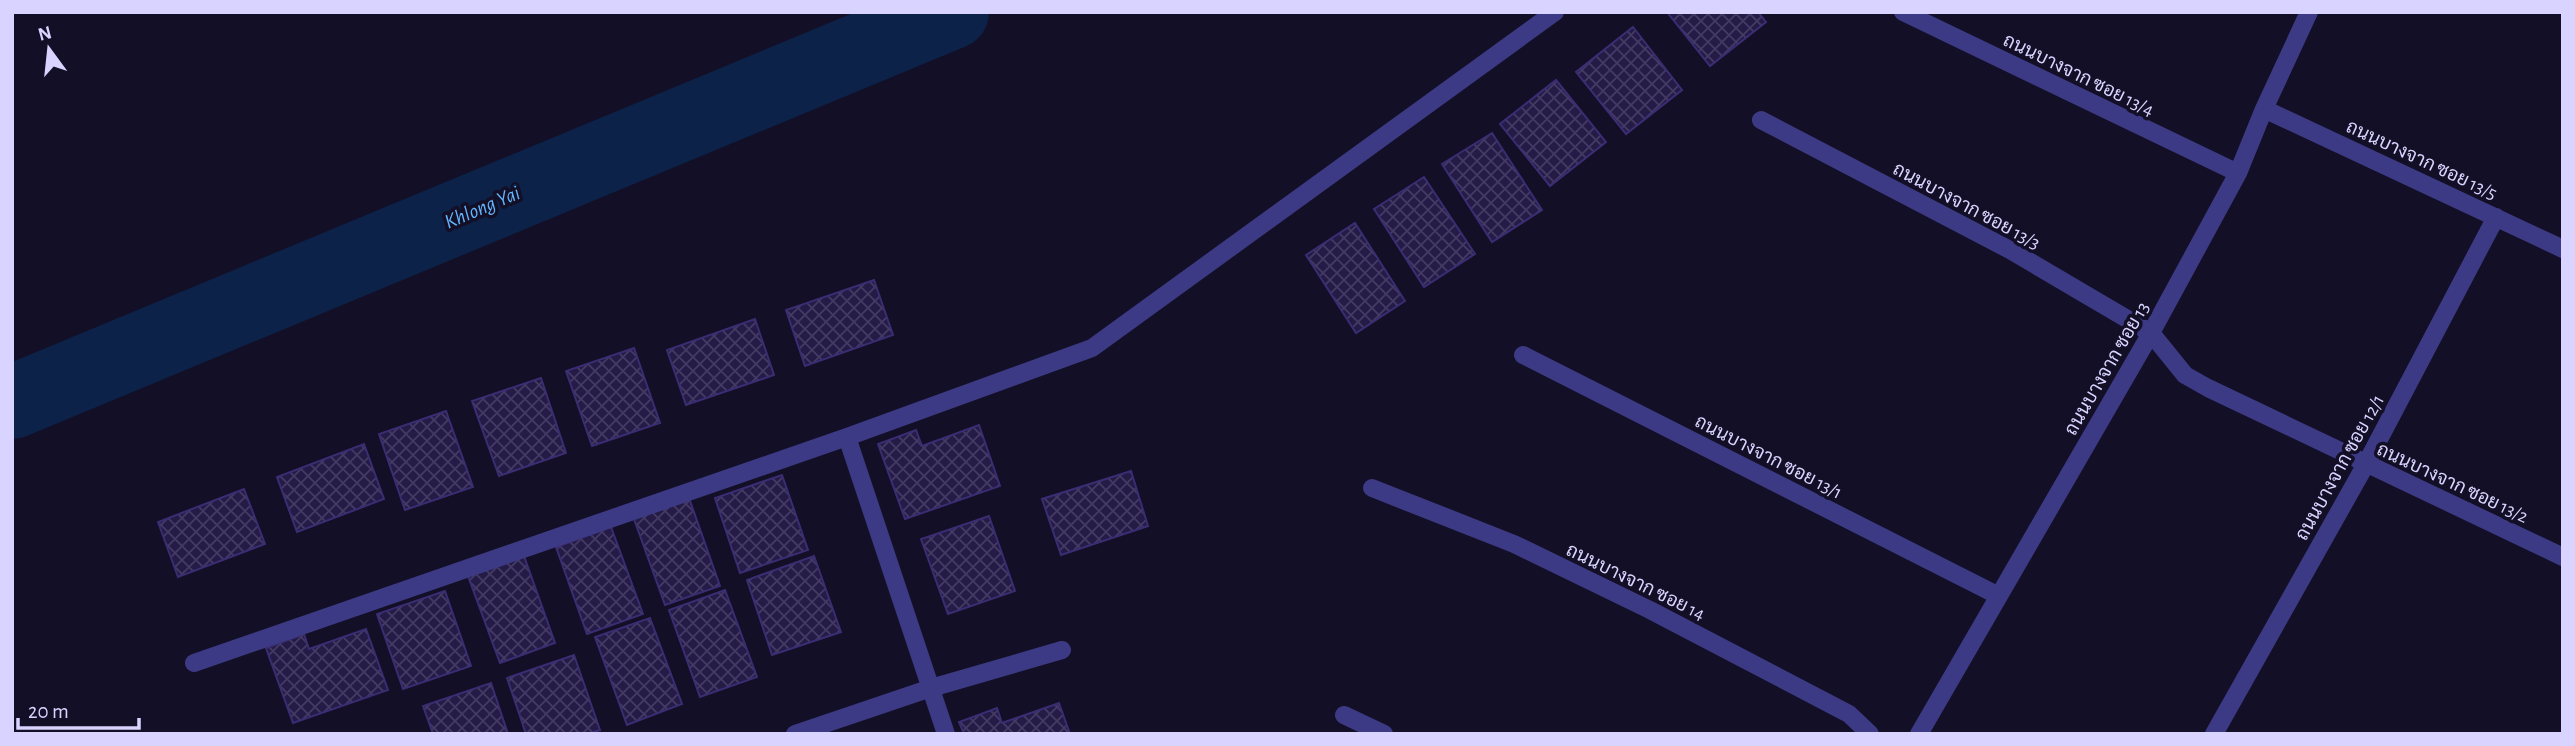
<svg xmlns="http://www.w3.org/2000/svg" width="2575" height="746" viewBox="0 0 2575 746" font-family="'Alegreya Sans',Sarabun,sans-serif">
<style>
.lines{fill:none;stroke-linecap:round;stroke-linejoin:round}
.river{stroke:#0c2248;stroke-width:74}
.building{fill:url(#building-cross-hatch);stroke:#3b2d73;stroke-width:2}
.street{stroke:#3d3a85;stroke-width:18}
.labels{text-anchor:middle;stroke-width:7;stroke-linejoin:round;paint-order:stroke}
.street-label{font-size:19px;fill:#d9d4ff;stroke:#130f26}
.water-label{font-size:21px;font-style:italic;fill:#62b6ff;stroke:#130f26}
</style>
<defs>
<pattern id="building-cross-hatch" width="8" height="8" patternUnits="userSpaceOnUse" patternTransform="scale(1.75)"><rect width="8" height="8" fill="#241b47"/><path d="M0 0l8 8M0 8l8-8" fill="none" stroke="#433b63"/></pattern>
</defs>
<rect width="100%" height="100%" fill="#130f26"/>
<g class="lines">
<path class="river" d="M12,402l940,-390"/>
</g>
<path class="building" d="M1667,12h91l8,10 -56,44z
M1633,27l49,63 -56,44 -50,-62z
M1556,80l50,62 -56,44 -50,-62z
M1492,133l50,77 -50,32 -50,-78z
M1424,177l51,77 -51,33 -50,-78z
M1355,223l50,78 -49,32 -50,-78z
M874,280l19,55 -88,31 -19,-56z
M755,319l19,56 -88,30 -19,-55z
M634,348l26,75 -68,23 -26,-75z
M541,378l25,75 -67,23 -27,-75z
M446,411l27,76 -68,23 -26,-76z
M979,425l21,61 -95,33 -27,-75 38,-14 6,16z
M364,444l20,55 -87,33 -20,-55z
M1131,471l17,55 -87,29 -19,-56z
M782,475l26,75 -68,23 -25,-75z
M244,489l21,55 -87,33 -20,-55z
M689,498l31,88 -55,19 -31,-86z
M989,516l26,75 -67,23 -27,-75z
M611,527l32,87 -56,20 -31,-87z
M524,556l31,87 -55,20 -32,-87z
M814,556l27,76 -69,23 -25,-75z
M725,590l32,87 -57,20 -31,-87z
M445,591l26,75 -68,23 -26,-75z
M650,618l32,86 -55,21 -32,-88z
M366,629l22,61 -95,33 -27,-75 38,-14 5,15z
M574,655l26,75 -12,4h-62l-19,-56z
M491,683l17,51h-75l-10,-28z
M1059,703l11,31h-106l-5,-12 38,-14 5,15z"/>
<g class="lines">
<path class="street" d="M1903,12l335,161
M2264,109l299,140
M1761,120l249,130 141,83 34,42 23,13 355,169
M1523,355l474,240
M847,437l99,297
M1372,488l142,56 136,66 199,104 21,20
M194,663l653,-226 245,-89 463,-336
M1344,715l40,19
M795,734l136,-46 131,-38
M1919,734l232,-401 87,-160 26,-64 45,-97
M2214,734l152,-270 130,-247"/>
</g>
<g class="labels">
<g class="street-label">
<text transform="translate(2079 74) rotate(26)" y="7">ถนนบางจาก ซอย 13/4</text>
<text transform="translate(2422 159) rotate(25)" y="7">ถนนบางจาก ซอย 13/5</text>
<text transform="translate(1967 205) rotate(28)" y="7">ถนนบางจาก ซอย 13/3</text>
<text transform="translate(2106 368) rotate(-60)" y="7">ถนนบางจาก ซอย 13</text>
<text transform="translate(1769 456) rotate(27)" y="7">ถนนบางจาก ซอย 13/1</text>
<text transform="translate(2339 467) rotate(-61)" y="7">ถนนบางจาก ซอย 12/1</text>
<text transform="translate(2453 482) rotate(25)" y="7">ถนนบางจาก ซอย 13/2</text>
<text transform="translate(1636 581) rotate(26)" y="7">ถนนบางจาก ซอย 14</text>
</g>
<g class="water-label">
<text transform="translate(482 207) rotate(-23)" y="7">Khlong Yai</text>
</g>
</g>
<rect width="2575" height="746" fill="none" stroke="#d9d4ff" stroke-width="28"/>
<g transform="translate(49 49) rotate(345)" stroke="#130f26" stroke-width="5" paint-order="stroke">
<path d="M0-5L12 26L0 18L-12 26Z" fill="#d9d4ff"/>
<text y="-10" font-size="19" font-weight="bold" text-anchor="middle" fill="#d9d4ff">N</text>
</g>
<path d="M18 718v10h121v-10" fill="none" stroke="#d9d4ff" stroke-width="3.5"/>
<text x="28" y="718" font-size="21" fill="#d9d4ff" stroke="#130f26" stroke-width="5" paint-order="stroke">20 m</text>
</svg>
